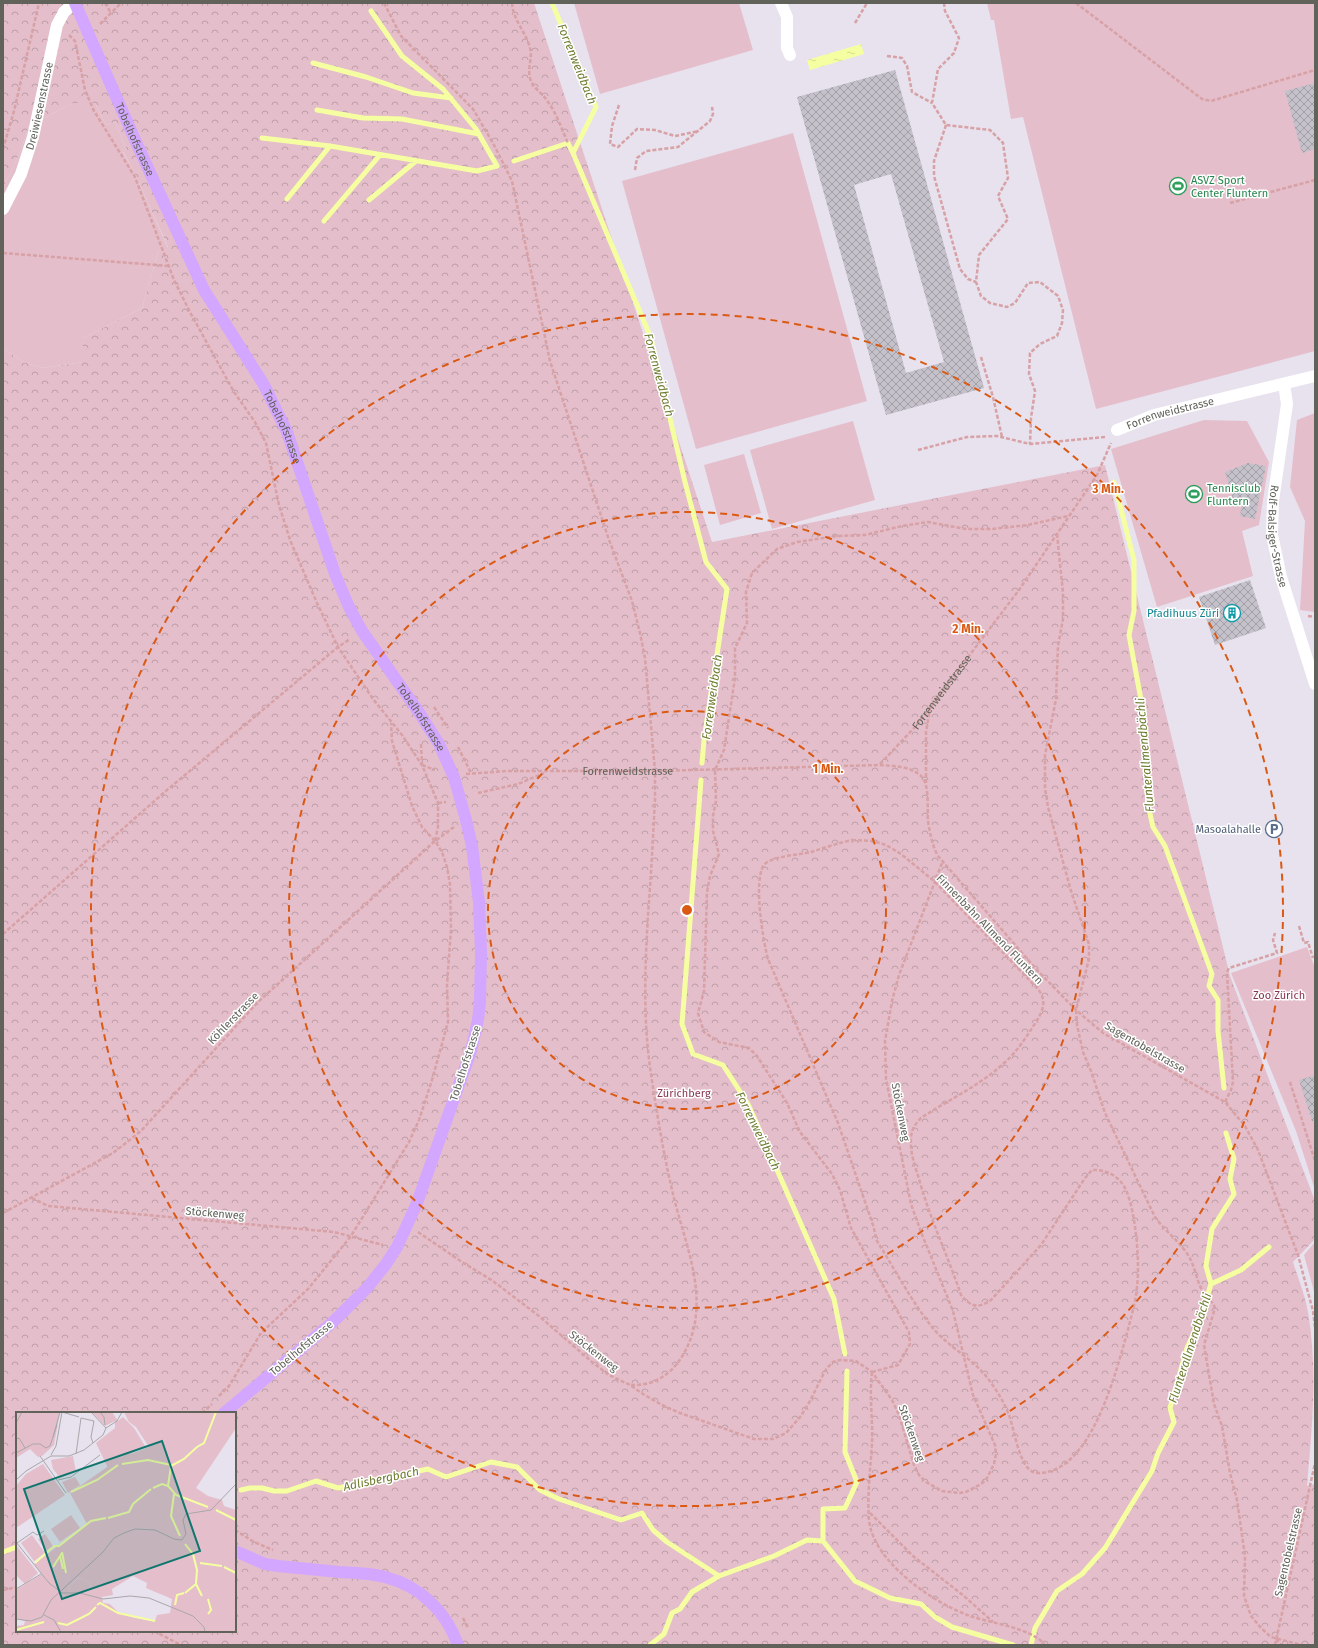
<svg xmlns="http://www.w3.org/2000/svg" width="1318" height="1648" viewBox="0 0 1318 1648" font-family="'Fira Sans',sans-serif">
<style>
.green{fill:#e5becb}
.forest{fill:url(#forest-crowns);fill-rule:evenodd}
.water{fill:url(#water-ripples)}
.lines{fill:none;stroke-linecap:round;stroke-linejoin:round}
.stream{stroke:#f5ffa1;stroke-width:5}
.building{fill:url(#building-cross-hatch);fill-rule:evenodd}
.path{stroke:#d7a1a5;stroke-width:2.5;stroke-dasharray:4 2;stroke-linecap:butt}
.minor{stroke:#fff;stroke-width:12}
.major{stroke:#d3a6ff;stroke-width:12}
.ring{fill:none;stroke:#da5a14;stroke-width:2;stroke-dasharray:7 5}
.labels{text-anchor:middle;stroke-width:3;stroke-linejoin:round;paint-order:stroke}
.street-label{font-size:11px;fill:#61635b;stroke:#fff}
.leisure-label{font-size:11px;fill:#27864d;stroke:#fff;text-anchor:start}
.culture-label{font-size:11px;fill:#0d838f;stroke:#fff;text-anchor:end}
.service-label{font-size:11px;fill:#4e5e75;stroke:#fff;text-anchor:end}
.park-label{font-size:11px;fill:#88354c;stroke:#fff}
.water-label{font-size:12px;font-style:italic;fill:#6e7c2f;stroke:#fff}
.inset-river{fill:none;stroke:#f5ffa1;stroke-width:2}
.inset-road{fill:none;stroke:#a9a7aa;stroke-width:1}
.view{fill:#0f766e;fill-opacity:0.15;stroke:#0f766e;stroke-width:2}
.inset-edge{fill:none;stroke:#61635b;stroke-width:2}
.centre{fill:#da5a14;stroke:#fff;stroke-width:2}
.ring-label{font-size:12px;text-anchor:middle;font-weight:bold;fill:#da5a14;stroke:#fff;stroke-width:3;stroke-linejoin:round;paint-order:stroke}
</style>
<defs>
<pattern id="forest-crowns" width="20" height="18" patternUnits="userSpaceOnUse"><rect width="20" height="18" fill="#e5becb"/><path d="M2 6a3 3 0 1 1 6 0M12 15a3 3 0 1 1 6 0" fill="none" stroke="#bd9ea8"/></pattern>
<pattern id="water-ripples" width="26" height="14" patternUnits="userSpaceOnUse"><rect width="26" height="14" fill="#f5ffa1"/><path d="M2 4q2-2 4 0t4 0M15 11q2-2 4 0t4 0" fill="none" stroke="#d5dd8d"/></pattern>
<pattern id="building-cross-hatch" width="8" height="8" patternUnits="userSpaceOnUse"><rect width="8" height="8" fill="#c4c1ca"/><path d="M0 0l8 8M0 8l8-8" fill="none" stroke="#a3a0a7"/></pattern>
</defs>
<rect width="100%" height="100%" fill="#e7e2ee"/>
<path class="green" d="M574,3h165l14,47 -153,44z
M987,3h328v348l-219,58 -73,-292 -12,2 -17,-99h-3z
M73,103h22l11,22 9,-3 12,28 -4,2 12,22 33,74 -10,4 -16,56 -59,30v24l-40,6 -20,-6 -20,-14v-160l18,-38 8,-24z
M793,133l74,268 -171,48 -74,-268z
M1315,413v199l-15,-2 5,-89 -15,-34 7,-67z
M1204,420l43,1 22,41 -10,63 -17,6 11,45 -96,31 -46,-158z
M853,421l22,79 -103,29 -22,-79z
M744,454l17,59 -41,12 -16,-60z
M1307,947l8,21v222l-19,-59 -65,-158z
M1315,1242v53l-11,-40z"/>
<path class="forest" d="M3,3h531l178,539 393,-77 125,511 85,225v38l-22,23c5,16 12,33 15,50 10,58 4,116 -1,174l8,-2v161h-1312v-1297l20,14 20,6 40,-6v-24l59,-30 16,-56 10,-5 -33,-73 -12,-23 4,-1 -12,-28 -9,3 -11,-22h-22l-44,23 -8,24 -18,38zM17,1413h218v218h-218z"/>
<path class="water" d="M861,44l3,10 -54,16 -3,-10z"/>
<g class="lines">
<path class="stream" d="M552,3l44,104 -23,46 78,185 34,144 21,80 21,27 -23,151 -2,23
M313,63l53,14 47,16 38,5
M317,110l46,8 39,1 77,15
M262,138l68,8 147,25 20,-5 -21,-37 -33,-40 -41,-33 -31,-45
M514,161l54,-18 5,10
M287,199l43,-53
M369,200l47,-39
M324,221l56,-66
M1114,482l20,78v51l-5,24 15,81 4,89 5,22 12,19 47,128 -3,12 9,14v31l6,57
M701,780l-19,244 11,30 30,11 25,39 86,195 11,55
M1211,1284l30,-14 28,-23
M241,1490l9,-2h12l12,3h13l29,-10 22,7 90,-19 18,8 45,-15 26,5 23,23 19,9 62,21 21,-7 11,17 14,12 52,34
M823,1541v-32l22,-1 12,-26 -12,-30 2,-81
M3,1552l14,-5
M650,1645l14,-11 8,-21 8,-4 12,-17 27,-16 55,-20 33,-16 16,1 32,40 35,17 31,6 14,13 17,10 61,18
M1031,1645l4,-17 22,-37 25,-17 23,-26 47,-77 6,-18 16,-31 -4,-14 17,-60 14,-31 10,-33 -5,-18 6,-37 22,-35 -4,-15 4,-20 -8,-26"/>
</g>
<path class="building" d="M895,70l89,318 -98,27 -89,-318zM891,174l53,188 -38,11 -52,-188z
M1315,83v66l-13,4 -17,-62z
M1248,463l18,3 -11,53 -15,-3 3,-17h-10l-8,-27z
M1250,580l16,48 -51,17 -16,-48z
M1315,1075v46h-3l-13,-41z"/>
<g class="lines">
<g class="path">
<path d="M105,3l6,10"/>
<path d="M384,3l17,33 72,73 21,36 18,36 38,180 58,176 24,64 8,32 5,25 10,113v28c-2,39 -4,78 -7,116 -3,51 -5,101 2,152 6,42 13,85 23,127 9,39 27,80 23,120 -2,27 -18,61 -47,69 -6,2 -13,2 -19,2"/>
<path d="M512,3c1,17 14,29 18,45 3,10 -3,20 0,30 3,11 12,14 18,24 8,10 14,28 20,41"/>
<path d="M944,3l1,8 14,27 -5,15 -16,16 -6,34 14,22 44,5 13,13 5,35 -10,18 10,23 -29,36 -3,27 5,14 9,7 17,4 8,-4 13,-20 12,-1 18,14 5,14 -1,13 -5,13 -17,8 -10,9 -1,21 6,17 -4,27 -1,26"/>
<path d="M1076,3l126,96 9,2 104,-31"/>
<path d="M855,23l12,-20"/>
<path d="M100,24l21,-21"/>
<path d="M69,35l6,6 10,49 9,21 41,66 39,103 17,34 43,78 21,30 11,21 13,62 11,35 27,63 21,44 35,52 29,36 20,30 16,38v24l-3,14"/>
<path d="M887,56l15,2 5,8 5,26 20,11"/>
<path d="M619,105l-7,21 -2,18 8,3 19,-18 18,1 20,6 24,-5"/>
<path d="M946,125l-12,36v15l26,93 8,10 8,3"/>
<path d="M3,149l11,-38 25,-108"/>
<path d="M635,170l2,-12 9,-7 32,-4 32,-26 3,-7 -1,-7"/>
<path d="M1230,203l85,-23"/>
<path d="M3,253l166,13"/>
<path d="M981,357l12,40 9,40"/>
<path d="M918,450l49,-13 30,-1 33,8 75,-7"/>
<path d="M1057,534l6,59v26l-5,27 -2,53 -11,56v33l3,19 23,84 18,53v15l-13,51 1,15 6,27 8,19 14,42 50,104c10,14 24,24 33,38 7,11 8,24 14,35 3,7 10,10 13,18l-11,37 10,59 8,22 8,47 7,27 8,56 -1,40 7,20 10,12 10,9 31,8"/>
<path d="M1308,616l7,1"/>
<path d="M434,707l14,21"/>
<path d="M421,744l1,20"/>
<path d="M458,747l13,26"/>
<path id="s1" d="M880,764l35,-37 104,-137 78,-115 14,-32"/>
<path d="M422,765l13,5"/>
<path id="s2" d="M466,774l41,-3h148l225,-6c14,1 30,1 41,11 9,8 6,33 7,45 2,12 4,24 10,35l98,113 40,41 27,23 122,69 20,24 13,24 40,105 15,56 2,16"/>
<path d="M926,783v-51l4,-24"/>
<path d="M478,793l40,-9 26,-11"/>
<path d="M438,803l8,-1"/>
<path d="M852,840l21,1 13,4 15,9 33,27 104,108c10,13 4,24 -4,36 -9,14 -18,28 -31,39 -24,22 -55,36 -82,54 -6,6 -10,12 -10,21 -1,14 4,27 8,40 11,40 29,77 42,116 10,12 17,14 30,5l50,-55 44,-67 7,-8c15,-1 28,7 34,20 10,23 14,73 11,97 -1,13 -5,26 -8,39 -12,42 -33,130 -78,145 -8,2 -16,4 -22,-2 -10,-9 -15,-38 -19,-51 -5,-14 -12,-26 -21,-38 -15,-21 -41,-33 -57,-53 -20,-25 -38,-59 -55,-86l-4,-16 -35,-102 -70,-164c-5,-18 -15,-79 -4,-94 7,-9 35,-10 47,-13 13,-4 27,-9 41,-12z"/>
<path d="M1299,926l5,17 4,-1 5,16"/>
<path d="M3,934l164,-144 171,-143 12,-8"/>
<path d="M1290,1082l25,79"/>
<path d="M1225,1102l6,-12 2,-8 -6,-110 2,-4 48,-15 -4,-13 2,-7"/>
<path d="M32,1198l16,8 286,26 49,13"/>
<path d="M3,1213l110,-60 28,-22 116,-128 178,-162 19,-14"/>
<path d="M418,1232l44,30 31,19 46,35 53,46 17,13 21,10 13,9 19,11 18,8 74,26h19l13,-6 15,-17 9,-15 15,-30 5,-6 3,-3 7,-2 16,1 16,11 20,28 7,15 15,50 5,10 7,7 16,9 17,2 7,-1 15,-8 5,-4 8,-16 2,-10 -1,-9 -22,-50 -20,-84 -32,-79 -10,-28 -25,-125 -1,-38 7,-40 7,-26 43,-112"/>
<path d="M872,1372l26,-7 12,-21 -1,-12 -58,-104 -11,-38 -8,-16 -32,-42 -13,-29 -30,-47 -8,-8 -30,-6 -15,-10 -6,-19 6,-22 3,-99 3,-16 9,-22 -6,-23v-15l3,-15 -1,-31 9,-20 11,-72v-30l12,-25 -1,-31 6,-19 25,-24 20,-7 40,-6 28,-1 37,-9 26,-4 38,7h26l36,-4 40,-9"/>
<path d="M872,1372c-3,24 1,47 0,70 -1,23 -7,68 -1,88 11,37 63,73 99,86 20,7 62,12 75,29"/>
<path d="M219,1396l10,-10 32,-53 47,-44 43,-53 58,-94 10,-22 13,-40 16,-58 -1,-37 4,-56 -1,-45 -3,-17 -5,-15 -7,-11 -13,-14 -10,-21 -20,-65 -1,-18"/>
<path d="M202,1413l10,-9"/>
<path d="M870,1513l43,43 51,40 29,26"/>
<path d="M235,1530l19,12 19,8"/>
<path d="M3,1590l14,-3"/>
<path d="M463,1618l5,10"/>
<path d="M154,1631l27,14"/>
<path d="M1276,1639l5,6"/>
<path d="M1275,1645l40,-182"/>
</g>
<g class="minor">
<path d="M781,3l6,14v31l3,7"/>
<path id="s3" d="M3,209l18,-35 12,-37 24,-112 7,-13 10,-9"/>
<path id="s4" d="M1284,384l3,20 -14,97 -1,34 9,42 34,107"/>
<path id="s5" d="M1117,430l37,-15 161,-39"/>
</g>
<g class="major">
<path id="s6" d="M75,3l61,139 68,148 60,95 23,47 48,142 14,33 13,24 56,80 21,33 15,33 12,43 6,26 7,56 2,51 -1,49 -2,18 -7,31 -54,152 -20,44 -11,17 -19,24 -33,33 -110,92"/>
<path d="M235,1551l30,13 13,2c20,2 41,4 61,6 15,1 31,1 46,5 35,9 61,34 73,68"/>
</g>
</g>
<g class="ring">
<circle cx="687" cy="910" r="199"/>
<circle cx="687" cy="910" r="398"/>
<circle cx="687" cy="910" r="596"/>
</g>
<defs>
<g id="stadium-ring" transform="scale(0.9)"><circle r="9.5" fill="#fff" stroke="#2e9e5b" stroke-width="1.5"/><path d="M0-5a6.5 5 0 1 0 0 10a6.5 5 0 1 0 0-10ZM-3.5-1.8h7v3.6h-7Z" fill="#2e9e5b"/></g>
<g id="building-ring" transform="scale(0.9)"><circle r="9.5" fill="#fff" stroke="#0f9aa8" stroke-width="1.5"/><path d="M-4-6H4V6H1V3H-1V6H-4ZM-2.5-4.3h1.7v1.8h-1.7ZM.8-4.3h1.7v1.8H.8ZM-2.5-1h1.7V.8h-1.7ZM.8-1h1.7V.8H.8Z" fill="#0f9aa8"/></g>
<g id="parking-ring" transform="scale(0.9)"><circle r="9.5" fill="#fff" stroke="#5c6f8a" stroke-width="1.5"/><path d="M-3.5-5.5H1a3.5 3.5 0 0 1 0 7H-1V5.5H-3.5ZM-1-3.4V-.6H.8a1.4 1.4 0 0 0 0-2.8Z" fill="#5c6f8a"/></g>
</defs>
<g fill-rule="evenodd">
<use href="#stadium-ring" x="1178" y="186"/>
<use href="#stadium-ring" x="1194" y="494"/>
<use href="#building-ring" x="1232" y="613"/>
<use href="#parking-ring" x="1274" y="829"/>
</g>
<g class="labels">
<g class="street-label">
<text dy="4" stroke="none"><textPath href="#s3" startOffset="110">Dreiwiesenstrasse</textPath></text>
<text dy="4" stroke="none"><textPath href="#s6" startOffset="149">Tobelhofstrasse</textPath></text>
<text dy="4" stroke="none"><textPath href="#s5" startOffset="56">Forrenweidstrasse</textPath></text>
<text dy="4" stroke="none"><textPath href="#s6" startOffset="473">Tobelhofstrasse</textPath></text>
<text dy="4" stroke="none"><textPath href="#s4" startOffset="154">Rolf-Balsiger-Strasse</textPath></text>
<text dy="4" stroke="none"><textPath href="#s1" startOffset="95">Forrenweidstrasse</textPath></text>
<text dy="4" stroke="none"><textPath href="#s6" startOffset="797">Tobelhofstrasse</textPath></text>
<text dy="4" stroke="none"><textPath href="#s2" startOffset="162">Forrenweidstrasse</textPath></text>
<text transform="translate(990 929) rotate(46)" y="4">Finnenbahn Allmend Fluntern</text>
<text transform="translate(233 1018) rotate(-46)" y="4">Köhlerstrasse</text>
<text transform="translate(1145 1047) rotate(30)" y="4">Sagentobelstrasse</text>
<text transform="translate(465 1063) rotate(-72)" y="4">Tobelhofstrasse</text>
<text transform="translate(901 1112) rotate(79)" y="4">Stöckenweg</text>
<text transform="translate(215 1213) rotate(5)" y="4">Stöckenweg</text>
<text transform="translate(301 1348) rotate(-40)" y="4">Tobelhofstrasse</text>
<text transform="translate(594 1351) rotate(38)" y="4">Stöckenweg</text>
<text transform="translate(912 1433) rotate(71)" y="4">Stöckenweg</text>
<text transform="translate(1288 1552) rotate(-77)" y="4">Sagentobelstrasse</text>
</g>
<g class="leisure-label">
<text x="1191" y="184">ASVZ Sport<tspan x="1191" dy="13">Center Fluntern</tspan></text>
<text x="1207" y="492">Tennisclub<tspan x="1207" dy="13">Fluntern</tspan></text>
</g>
<g class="culture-label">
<text x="1219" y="617">Pfadihuus Züri</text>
</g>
<g class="service-label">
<text x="1261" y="833">Masoalahalle</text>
</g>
<g class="park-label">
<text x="1279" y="999">Zoo Zürich</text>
<text x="684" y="1097">Zürichberg</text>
</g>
<g class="water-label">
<text transform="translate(577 64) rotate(68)" y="4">Forrenweidbach</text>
<text transform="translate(659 375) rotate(75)" y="4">Forrenweidbach</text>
<text transform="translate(712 697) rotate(-82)" y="4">Forrenweidbach</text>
<text transform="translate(1145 755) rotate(-95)" y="4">Flunterallmendbächli</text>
<text transform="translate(758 1131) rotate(64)" y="4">Forrenweidbach</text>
<text transform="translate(1190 1348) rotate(-72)" y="4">Flunterallmendbächli</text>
<text transform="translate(381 1479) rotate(-12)" y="4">Adlisbergbach</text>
</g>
</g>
<g transform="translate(16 1412)">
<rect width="220" height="220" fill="#e7e2ee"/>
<path d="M0,0h44l-6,33 -12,11 -4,1 -8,-8 -14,9zM76,0h20l6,9 5,-4 11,11 11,18 -15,8 -3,-2 -19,16 -12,-25 19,-15v-7l-10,5zM57,44l3,16 -16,6 -7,-9 -2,-9zM27,52l22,31 -49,33v-42l10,-12zM59,65l5,8 -12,8 -6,-11zM55,103l9,13 -20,14 -9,-13zM29,122l8,12 -7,5 -8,-12zM16,123l13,18 -11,8 -13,-18zM0,133l22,28 -13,11 -9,-9zM62,166l12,4 1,7 -8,5 -11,-1 -4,-5z" fill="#e5becb"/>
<path d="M108,0h112v16l-40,60 12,8 14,4 2,6 12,4v122h-220v-6l8,-1 1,-4 -9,-2v-29l26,-16 -8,-10 53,-40 -17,-31 57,-40 4,1 18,-7 -13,-20 -7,-5zM117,164l14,7 -1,5 26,11 -2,14 -13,2 -2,6 -20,-3 -16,-5 -9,-9 -7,-1 -1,-6 11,-2 -1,-6zM62,166l12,4 1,7 -8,5 -11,-1 -4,-5z" fill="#e5becb" fill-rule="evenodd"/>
<path class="inset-river" d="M106,52l26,-4 23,5M137,76l9,-4 6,2M55,80l26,-12 21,-15M158,82l-3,22 9,20M192,95l-32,-12 -8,-9 3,-20 13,-7 13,-12 7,-4 12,-31M200,98l20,10M92,106l21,-6 4,-8 18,-15M169,132l8,10 4,16 -1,14 6,12M46,140l4,21M44,144l3,13M19,151l19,-17h5l32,-25 15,-3M184,151l22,3M37,155l9,-14M208,155l12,6M169,181l11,-9M192,187l3,11 -3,4M81,193l3,-2 18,10 37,8M159,193l2,-10 7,-2M42,211l9,2 22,-11 7,-7M0,218l28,-8"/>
<path class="inset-road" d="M46,0l17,5M75,0l15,16M84,0l4,5 1,8M0,11l6,-11M37,25l7,-25M0,27l3,-1 6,10M0,41l17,-9h7l6,4 4,-2 7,-21M60,42l5,-36 13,3 -3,16 2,6M35,43l5,-9 6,-34M24,44l26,37M0,68l10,-9 25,-15h18l15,-6 19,-15 3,-7 11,-7 5,-9M42,68l13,-3 29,-22M0,130l33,41 13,10h18l23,6 27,-3 19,2 44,18 11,11 1,5M1,131l16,-11 4,3 7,-4M0,177l25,-15M28,203l10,5 7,12M0,207l15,2 11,-4 9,-17 52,-48 11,-14 10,-5 11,-4 20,1 19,9 8,1 4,-6 -3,-14 3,-6 25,-4 25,-26"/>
<path class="view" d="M146,29l38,110 -138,48 -38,-110z"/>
<rect width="220" height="220" class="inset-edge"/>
</g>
<circle cx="687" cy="910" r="6" class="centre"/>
<g class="ring-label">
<text x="1108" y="493">3 Min.</text>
<text x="968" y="633">2 Min.</text>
<text x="828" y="773">1 Min.</text>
</g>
<rect width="1318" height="1648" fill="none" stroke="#61635b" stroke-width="8"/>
</svg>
